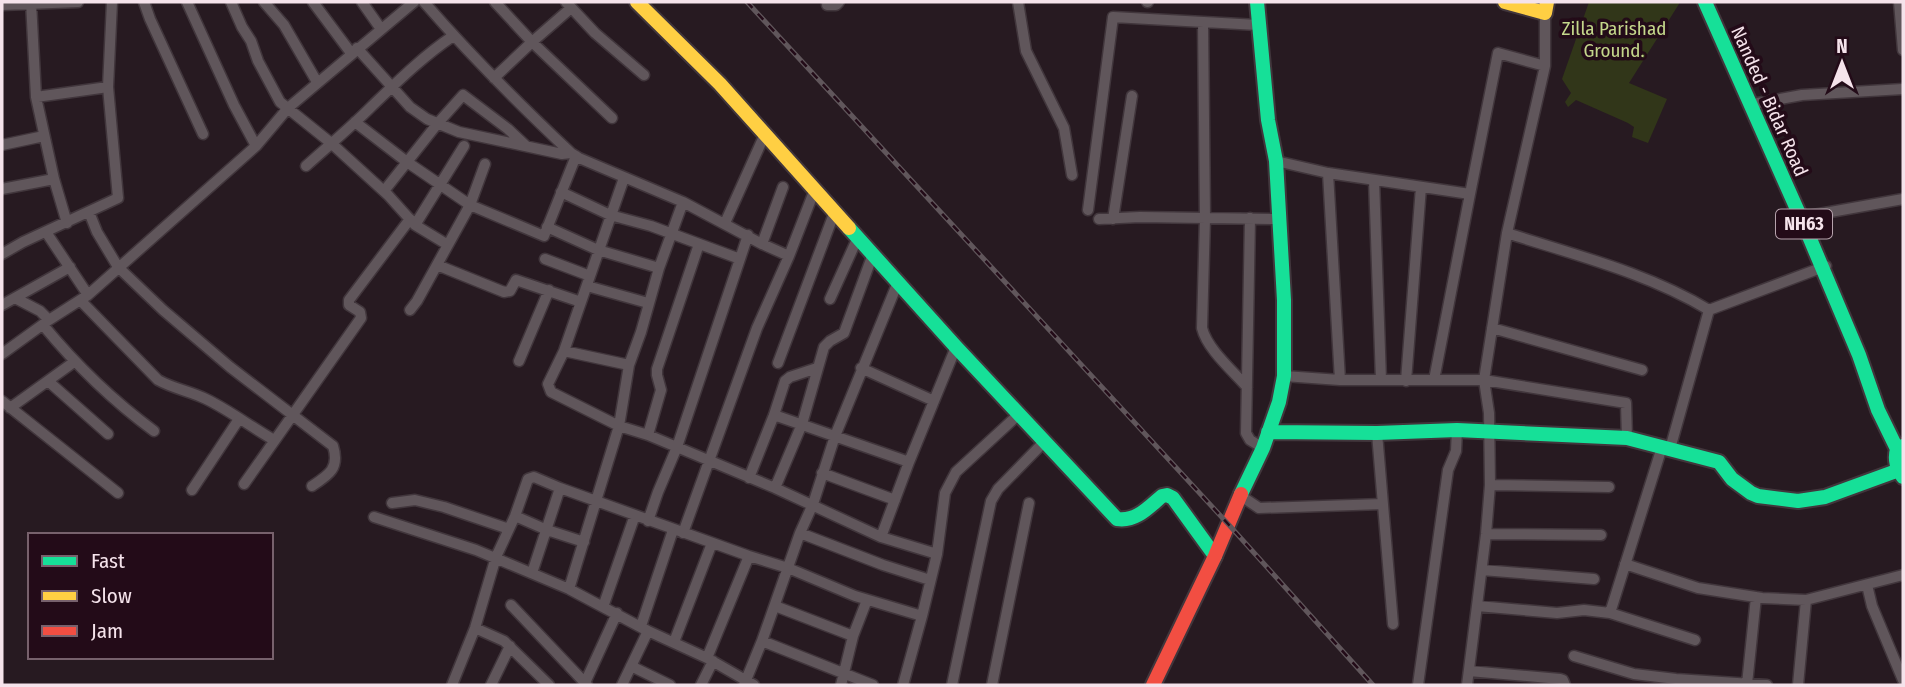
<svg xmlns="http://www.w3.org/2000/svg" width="1905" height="687" viewBox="0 0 1905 687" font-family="'Fira Sans Condensed',sans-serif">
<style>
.green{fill:#313619}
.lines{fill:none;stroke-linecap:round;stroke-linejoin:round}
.street-casing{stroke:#41363c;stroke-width:13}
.fast-casing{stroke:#41363c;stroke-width:18}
.slow-casing{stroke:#41363c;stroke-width:18}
.jam-casing{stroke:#41363c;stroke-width:18}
.street{stroke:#60565b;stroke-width:10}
.fast{stroke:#16e098;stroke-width:14}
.slow{stroke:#ffcf43;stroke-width:14}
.jam{stroke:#f24e42;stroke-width:14}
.rail-casing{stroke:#60565b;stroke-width:5}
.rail{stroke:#230b18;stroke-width:2.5;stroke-dasharray:8;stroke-linecap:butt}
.labels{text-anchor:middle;stroke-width:7;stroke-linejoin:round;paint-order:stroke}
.shield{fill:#230b18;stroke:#b6a2ac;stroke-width:2}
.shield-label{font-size:18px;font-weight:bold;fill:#f5e3eb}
.park-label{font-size:19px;fill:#c4d78b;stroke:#230b18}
.street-label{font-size:19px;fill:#f5e3eb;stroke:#230b18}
</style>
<rect width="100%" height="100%" fill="#271a21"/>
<path class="green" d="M1589,2h90v2l-50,79 38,16 -19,44 -16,-6 2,-10 -6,-4 -52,-23 -8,7 -3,-5 6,-9 -9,-14z"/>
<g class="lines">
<g class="street-casing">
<path id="street" d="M31,2l5,95 18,82 13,44
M144,2l6,17 53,115
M187,2l47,103 22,41
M231,2l11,25 9,14 7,20 22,41 51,41 57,52 27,30 33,20
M264,2l20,23 33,57
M313,2l38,51
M362,2l19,27
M424,2c46,53 95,102 147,151l8,5 104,44 79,42
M495,2l37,40 80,76
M566,2l29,31 49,42
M1018,2l8,49 38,77 8,47
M1147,2h1
M1899,2l4,48
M2,5l76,-3
M827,5h9l3,-3
M1203,22l2,196 -3,110c5,21 31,43 45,59
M357,48l53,59 17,12 32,13 103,22 9,-1
M494,78l38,-36 39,-34
M36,97l72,-10
M1758,103l44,-8 101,-6
M355,122l52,40 63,43 74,31 32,-80
M2,145l42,-9
M1276,161l52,12 142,21 28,-141 47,13
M306,166c21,-19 44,-38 65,-59 26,-25 51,-50 82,-71
M1328,173l12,207
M624,178l-60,173 -16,33 3,8 68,34 29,9 127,53 106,49 56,17
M1374,180l7,200
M783,187l-21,57 27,12
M2,189l52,-10
M384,191l54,-68 25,-28 45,34 18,17
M561,192l49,23 41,11 89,33
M1088,210l25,-193 145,8
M89,212l8,20 21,35 45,43 67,57 103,79c7,22 -4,29 -21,40
M1808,216l95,-17
M1250,218l-4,215 4,7 13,8
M1099,219l41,-2 138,2
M1113,219l19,-123
M725,223l40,-89
M415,225l49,-79
M547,227l51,23 61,18
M46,232l42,63
M1507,233c68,22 141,40 202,77
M2,254l21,-12 95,-44 -10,-111 4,-85
M545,259l45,17
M437,265l67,27 6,-1 6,-11 65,22
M587,286l61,17
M15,298l25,13 9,9
M830,299l28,-62
M80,300l78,80c16,9 32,11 48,19 23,11 45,28 68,41
M2,305l68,-38
M410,310l7,-9 53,-96 15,-41
M43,325c33,40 69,75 111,106
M1492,328l150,42
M564,351l65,14
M2,354l47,-34 39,-25 168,-149 32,-38 126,-106
M519,361l30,-71
M778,363l57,-152
M861,368l73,33
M1284,376l56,4h144l142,23 1,35
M1434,380l36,-186
M48,381l60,53
M1406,381l15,-194
M2,401l116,92
M10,408l64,-46
M774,415l135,47
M1377,433l16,191
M648,435l13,-45 -4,-15v-6l42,-125
M1670,449l39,-139 117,-44
M822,473l73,27
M749,478l25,-63 11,-34 5,-4 27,-9
M244,484l117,-166 -1,-6 -11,-7v-5l61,-81
M1490,485l119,2
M775,488l27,-64 22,-77 6,-6 14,-8 29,-79
M192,490l47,-71
M1241,496l18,12 124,-4
M392,503l23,-3 29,7 65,22
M515,516l32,14 37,12
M374,517l102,33 93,39 79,42 59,27 47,27
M648,521l10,-29 19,-45 71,-212
M683,533l74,-205 32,-72 26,-67
M800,533l83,32 47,15
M1486,534l115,1
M881,537l28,-75 47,-115
M1625,564l73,24 64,10 44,2 97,-25
M1482,570l112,9
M532,573l28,-85 189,68 39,12 67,28 67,20
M1867,585l5,21 31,74
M569,589l50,-163 10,-61 12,-33 18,-64 24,-66
M511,605l76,80
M775,606l78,30
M1477,606l80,7 27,-3 26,3 85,27
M603,607l32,-92
M1610,613l52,-166
M641,626l32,-96
M475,628l29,13 45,44
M762,641l111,44
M674,642l38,-99
M1574,656l60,18 42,5 91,6
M707,658l42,-102
M631,666l39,19
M1469,671l91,8 3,1 2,5
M1747,684l9,-87
M452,685l23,-57 21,-71 19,-41 13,-37 6,-2 26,11
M491,685l19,-39
M584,685l33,-72
M622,685l26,-54
M701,685l12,-24
M744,685l18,-44 38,-108 13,-29 22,-68 63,-154
M841,685l12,-49 14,-36
M903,685l19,-69 15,-62 8,-61 11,-21 62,-57
M952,685l39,-184 7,-12 46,-47
M992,685l37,-182
M1418,685l30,-215 8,-19 1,-21
M1467,685l19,-151 4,-49 -1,-72 -5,-33 23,-147 38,-167v-53
M1798,685l8,-85"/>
</g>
<g class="fast-casing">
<path id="fast" d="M1705,2l103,232 51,121 19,55 19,39
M849,228l107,119 161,172c19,3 32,-12 45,-23l5,-1 6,3 42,58
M1268,432l109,1 80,-3 170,8 92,24 13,17 19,14 7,3 40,5 27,-4 74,-27
M1903,446l-6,3c-3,11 0,19 6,28
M1241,494l22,-46 16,-46 5,-26v-76l-8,-139 -8,-41 -11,-118"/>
</g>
<g class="slow-casing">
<path id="slow" d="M637,2l83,82 129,144
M1505,2l40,11 2,-11"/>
</g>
<g class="jam-casing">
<path id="jam" d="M1153,685l62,-129 26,-62"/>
</g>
<use href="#street" class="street"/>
<use href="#fast" class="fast"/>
<use href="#slow" class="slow"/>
<use href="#jam" class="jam"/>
<g class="rail-casing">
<path id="rail" d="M747,2l482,523 144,160"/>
</g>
<use href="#rail" class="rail"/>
</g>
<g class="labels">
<rect class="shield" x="1776" y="209.5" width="56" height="29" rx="5"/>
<g class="shield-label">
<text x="1804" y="230">NH63</text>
</g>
<g class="park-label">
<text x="1614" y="35">Zilla Parishad<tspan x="1614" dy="22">Ground.</tspan></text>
</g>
<g class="street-label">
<text transform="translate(1770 101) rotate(66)" y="7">Nanded - Bidar Road</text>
</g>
</g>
<rect width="1905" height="687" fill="none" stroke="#f5e3eb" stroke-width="7"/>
<rect x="28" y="533" width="245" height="126" fill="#230b18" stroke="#77616c" stroke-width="2"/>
<rect x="42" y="556" width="35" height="10" fill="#16e098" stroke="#77616c" stroke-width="2"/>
<text x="91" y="568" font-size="21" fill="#f5e3eb">Fast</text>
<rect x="42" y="591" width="35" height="10" fill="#ffcf43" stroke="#77616c" stroke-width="2"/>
<text x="91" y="603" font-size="21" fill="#f5e3eb">Slow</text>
<rect x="42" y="626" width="35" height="10" fill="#f24e42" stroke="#77616c" stroke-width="2"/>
<text x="91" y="638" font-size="21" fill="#f5e3eb">Jam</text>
<g transform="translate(1842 63)" stroke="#230b18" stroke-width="5" paint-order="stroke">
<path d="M0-5L12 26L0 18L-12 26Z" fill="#f5e3eb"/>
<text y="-10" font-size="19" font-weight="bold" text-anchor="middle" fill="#f5e3eb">N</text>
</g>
</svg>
